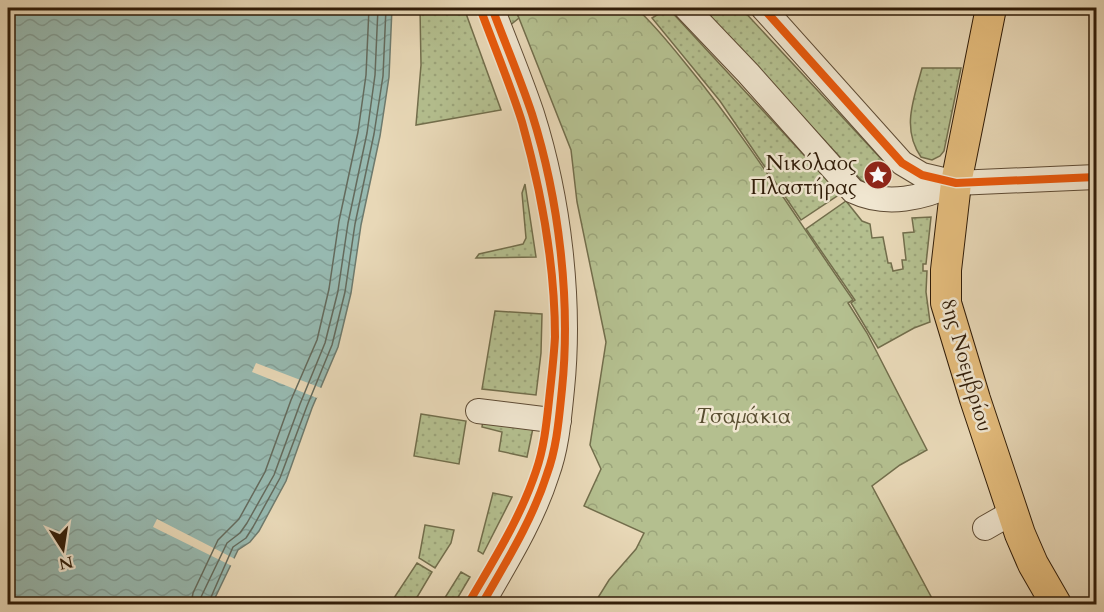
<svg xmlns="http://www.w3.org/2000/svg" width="1104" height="612" viewBox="0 0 1104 612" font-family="Cardo,serif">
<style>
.grass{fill:url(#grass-dots);stroke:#726e4c;stroke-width:1.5}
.forest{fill:url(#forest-crowns);stroke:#726e4c;stroke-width:1.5}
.water{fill:url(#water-waves);stroke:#6e7a6d;stroke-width:1.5}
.pier{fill:#e8d8b7}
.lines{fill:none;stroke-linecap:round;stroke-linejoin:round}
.shore{stroke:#646a5c;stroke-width:1.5}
.minor-casing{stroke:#5e4b34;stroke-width:26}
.major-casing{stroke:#301c08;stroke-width:32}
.minor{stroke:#f0e6d0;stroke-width:24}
.major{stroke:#e4bc7c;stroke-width:30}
.cycleway-casing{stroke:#f0e6d0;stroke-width:11}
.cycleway{stroke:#e8590c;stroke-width:8}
.labels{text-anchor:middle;stroke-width:5;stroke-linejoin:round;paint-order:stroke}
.poi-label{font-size:21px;fill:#301c08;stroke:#f0e6d0;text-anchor:end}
.street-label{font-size:21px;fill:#301c08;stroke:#f0e6d0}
.park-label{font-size:21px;font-style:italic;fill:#584d30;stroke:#f0e6d0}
</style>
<defs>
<pattern id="grass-dots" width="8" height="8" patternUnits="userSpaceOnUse" patternTransform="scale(1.5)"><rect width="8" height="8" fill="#b4bf8f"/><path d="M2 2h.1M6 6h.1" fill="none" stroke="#9ba47a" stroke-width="1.8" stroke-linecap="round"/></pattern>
<pattern id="forest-crowns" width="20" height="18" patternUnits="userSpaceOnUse" patternTransform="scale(1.5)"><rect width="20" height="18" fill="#b4bf8f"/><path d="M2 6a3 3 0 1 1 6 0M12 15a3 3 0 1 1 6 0" fill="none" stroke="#9ba47a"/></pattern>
<pattern id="water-waves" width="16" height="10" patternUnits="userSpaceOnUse" patternTransform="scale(1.5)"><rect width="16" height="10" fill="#97b9b0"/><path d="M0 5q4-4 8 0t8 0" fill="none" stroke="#829e96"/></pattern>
</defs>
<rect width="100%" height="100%" fill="#e8d8b7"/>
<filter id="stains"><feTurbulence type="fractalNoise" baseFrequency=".00333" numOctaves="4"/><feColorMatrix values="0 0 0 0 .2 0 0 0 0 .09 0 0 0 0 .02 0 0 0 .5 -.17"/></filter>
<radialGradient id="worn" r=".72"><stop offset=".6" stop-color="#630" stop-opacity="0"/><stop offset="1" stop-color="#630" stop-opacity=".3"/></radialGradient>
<path class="grass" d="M420,8h44l37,102 -85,15 5,-60z
M502,8h13l4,10 -10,8z
M668,8l172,186 -39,26 -81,-119 -68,-83z
M702,8h39l144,155c6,17 -9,26 -23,18z
M922,68h39l-17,83 -4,5 -8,4 -11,-3c-20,-29 -7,-58 1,-89z
M525,184l11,73 -60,1 3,-4 44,-10 3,-6 -4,-45z
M846,201l16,20 8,3 2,14 11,-1 5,26h3l2,8 10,-2 -1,-9h4l-3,-27 11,-1 -2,-14 19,-1 -5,47h-3v7h4l-1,21 4,30 -16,6 -36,20 -27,-45 4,-3 -49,-71z
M495,311l47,3 -1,39 -5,42 -54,-6z
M421,414l45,7 -7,43 -45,-8z
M483,420l50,8 -6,29 -28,-6 3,-19 -20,-5z
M493,493l19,4 -29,57 -5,-3z
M425,525l29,5 -3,13 -16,25 -16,-10z
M417,563l15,9 -19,32h-23z
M461,572l9,5 -16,27h-13z"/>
<path class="forest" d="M515,8h121c20,18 37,40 54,61 60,73 109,154 163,231l-5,3 19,30 60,117 -27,15 -28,21 63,118h-341l15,-24 27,-31 8,-16 -60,-27 17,-37 -11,-24 16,-103 -29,-140 -6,-52z"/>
<path class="water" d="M8,8h384l-3,69 -9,59 -19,89 -10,68 -13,54 -26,61 -26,73 -27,50 -9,11 -12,8 -26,54h-204z"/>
<path class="pier" d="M256,363l68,26 -7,9 -65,-26z
M157,519l80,41 -3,7 -81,-40z"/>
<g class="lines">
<path class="shore" d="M191,604l2,-11 25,-53 21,-21 26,-47 26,-72 26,-60 12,-51 10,-68 19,-89 8,-57 3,-67
M200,604l1,-7 26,-54 13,-10 7,-10 27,-48 26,-71 25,-61 13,-52 10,-68 19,-90 8,-58 3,-67
M208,604l25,-57 13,-9 7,-11 27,-49 27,-72 25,-61 13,-53 10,-68 19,-90 9,-58 3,-68"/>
<g class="minor-casing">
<path id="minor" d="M686,8l62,65 105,118c34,16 70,7 103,-8
M763,8l139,155 20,12 34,8 140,-6
M478,411l81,10
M985,528l28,-16
M482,604c24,-42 50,-83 65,-130 10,-27 12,-56 15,-85 9,-88 -3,-190 -30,-275 -12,-36 -27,-71 -40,-106"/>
</g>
<g class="major-casing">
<path id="major" d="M991,8l-35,175 -10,87v33l29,96 45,135 13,30 23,40"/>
</g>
<use href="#minor" class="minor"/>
<use href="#major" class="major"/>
<g class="cycleway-casing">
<path id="cycleway" d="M763,8l139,155 20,12 34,8 140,-6
M468,604c25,-43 52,-85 68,-133 9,-26 11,-53 14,-80 2,-18 4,-36 5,-54 0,-70 -14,-147 -33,-215 -12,-38 -28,-76 -42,-114
M482,604c24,-42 50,-83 65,-130 10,-27 12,-56 15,-85 9,-88 -3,-190 -30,-275 -12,-36 -27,-71 -40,-106"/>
</g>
<use href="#cycleway" class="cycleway"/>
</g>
<defs>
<g id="sight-disc" transform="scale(1.5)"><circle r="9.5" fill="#8f2418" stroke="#f0e6d0"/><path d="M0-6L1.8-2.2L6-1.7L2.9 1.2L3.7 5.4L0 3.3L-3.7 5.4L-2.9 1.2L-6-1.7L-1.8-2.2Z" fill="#fff"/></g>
</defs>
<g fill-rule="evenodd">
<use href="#sight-disc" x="878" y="175"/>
</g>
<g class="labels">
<g class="poi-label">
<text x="857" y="170">Νικόλαος<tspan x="857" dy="24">Πλαστήρας</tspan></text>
</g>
<g class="street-label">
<text transform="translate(967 365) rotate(74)" y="7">8ης Νοεμβρίου</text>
</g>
<g class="park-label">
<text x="743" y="423">Τσαμάκια</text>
</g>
</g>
<rect width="1104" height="612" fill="none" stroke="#e8d8b7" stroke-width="30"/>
<rect x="9" y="9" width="1086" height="594" fill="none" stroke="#301c08" stroke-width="3"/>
<rect x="15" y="15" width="1074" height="582" fill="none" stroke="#301c08" stroke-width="1.5"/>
<g transform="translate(63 549) rotate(168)" stroke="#f0e6d0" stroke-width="4.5" paint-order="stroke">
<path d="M0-4.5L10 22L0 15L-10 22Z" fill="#301c08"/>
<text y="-9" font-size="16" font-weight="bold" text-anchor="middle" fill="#301c08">N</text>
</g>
<rect width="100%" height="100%" filter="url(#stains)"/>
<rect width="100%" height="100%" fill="url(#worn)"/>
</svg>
